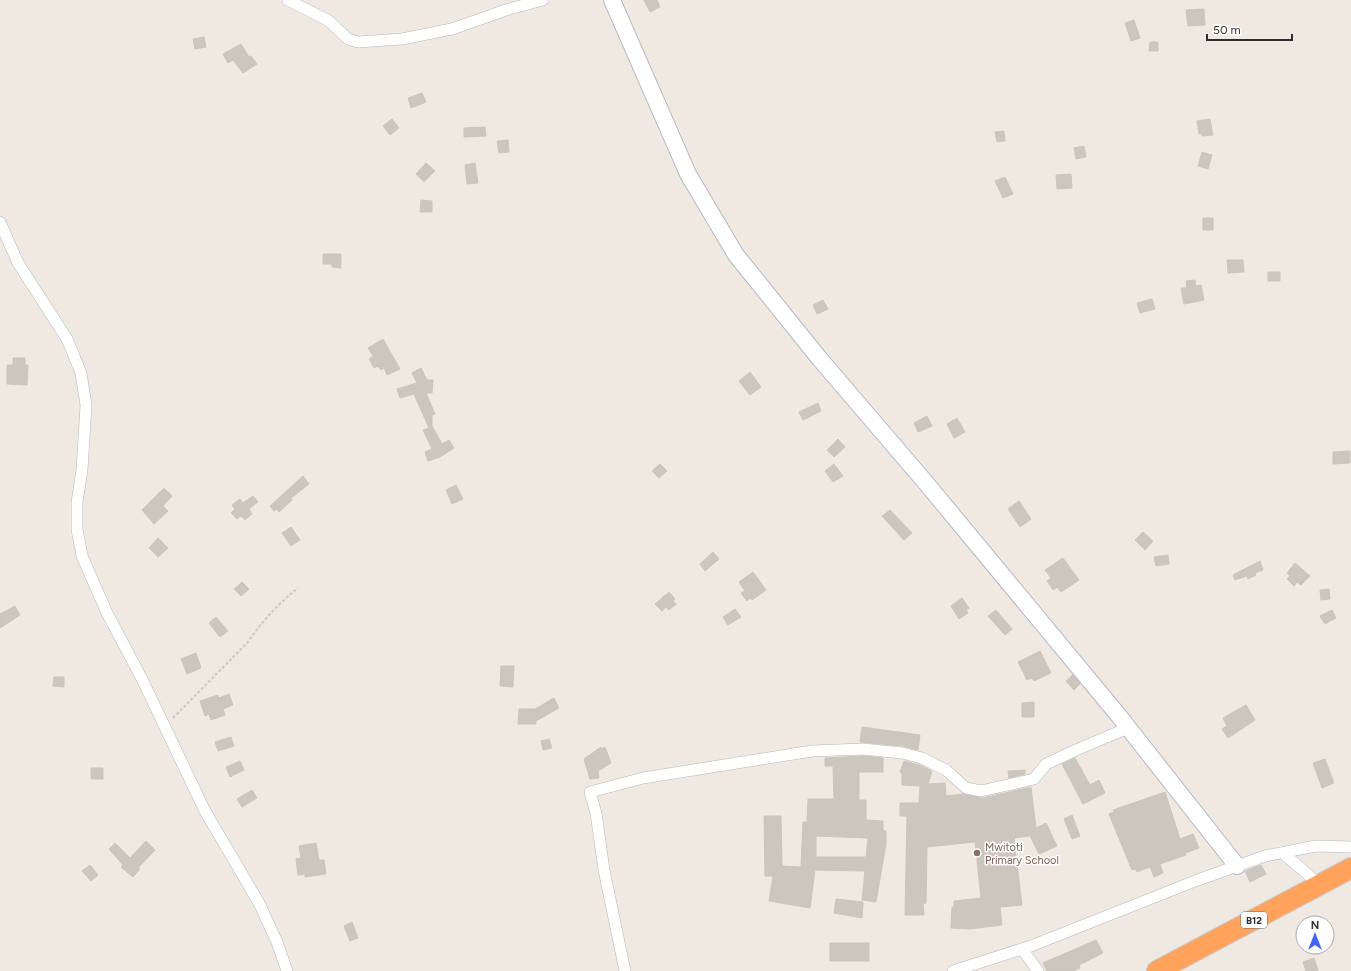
<svg xmlns="http://www.w3.org/2000/svg" width="1351" height="971" viewBox="0 0 1351 971" font-family="Figtree,sans-serif">
<style>
.building{fill:#cbc7bf;stroke:#cbc5ba;fill-rule:evenodd}
.lines{fill:none;stroke-linecap:round;stroke-linejoin:round}
.street-casing{stroke:#b4b7c1;stroke-width:12}
.secondary-casing{stroke:#b4b7c1;stroke-width:18}
.highway-casing{stroke:#c9c9c9;stroke-width:22}
.path{stroke:#c9c9c9;stroke-width:2;stroke-dasharray:3 2;stroke-linecap:butt}
.street{stroke:#fff;stroke-width:11}
.secondary{stroke:#fff;stroke-width:16}
.highway{stroke:#ffa35c;stroke-width:20}
.education-dot{fill:#8d6e63;stroke:#fff;stroke-width:1.5}
.labels{text-anchor:middle;stroke-width:3;stroke-linejoin:round;paint-order:stroke}
.shield{fill:#fff;stroke:#6d6d6d;stroke-width:1}
.shield-label{font-size:10px;font-weight:bold;fill:#2e2e2e}
.education-label{font-size:11px;fill:#785e54;stroke:#fff;text-anchor:start}
</style>
<rect width="100%" height="100%" fill="#efe9e1"/>
<path class="building" d="M644,0h13l3,7 -10,5z
M1204,9l1,16 -17,1 -2,-16z
M1134,20l6,18 -9,3 -6,-18z
M204,37l2,10 -11,2 -2,-10z
M1150,42h8v9h-9z
M241,44l8,13 2,-1 6,8 -14,9 -10,-13 -5,3 -5,-9z
M422,93l4,9 -15,6 -3,-10z
M392,119l7,9 -9,7 -7,-9z
M1210,119l3,16 -11,1v-3l-3,1 -2,-13z
M485,127l1,9 -22,1v-9z
M1004,131l1,10 -8,1 -2,-10z
M508,140l1,12 -10,1 -2,-12z
M1084,146l2,11 -10,2 -2,-11z
M1202,152l10,3 -4,14 -10,-3z
M426,163l9,8 -11,11 -8,-8z
M475,163l3,20 -11,1 -2,-19z
M1071,174l1,14 -15,1 -1,-14z
M1005,177l8,17 -10,4 -8,-17z
M421,200l11,1v11h-12z
M1203,218h10v12h-10z
M323,254h18v14l-9,-1v-3h-9z
M1227,260h16l1,12 -16,1z
M1268,272h12v9h-12z
M1195,280l1,6 5,-1 3,15 -20,4 -3,-16h6l-1,-7z
M1152,299l3,10 -15,4 -3,-10z
M823,300l5,9 -11,5 -4,-9z
M383,339l17,30 -13,6 -3,-7 -3,2 -3,-4 -4,2 -5,-9 4,-3 -5,-8z
M13,358h12v7h3l-1,20 -20,-1v-19h6z
M421,368l6,12h6l-1,13h-6l9,21 -3,1v11l10,18 7,-4 5,8 -14,9 -12,4 -3,-9 7,-3 -9,-19 6,-2 -15,-34 -14,4 -3,-9 20,-6 -5,-10z
M750,372l11,15 -11,8 -11,-14z
M818,403l3,8 -18,9 -4,-8z
M927,416l5,10 -14,6 -4,-9z
M957,418l8,14 -11,6 -7,-14z
M838,439l7,8 -11,10 -7,-7z
M1350,451v12l-17,1v-12z
M660,464l7,7 -8,7 -7,-7z
M834,464l9,12 -10,6 -8,-11z
M303,476l6,8 -18,14 1,2 -13,12 -2,-3 -3,2 -4,-5z
M456,485l7,14 -11,5 -6,-14z
M164,488l8,8 -9,10 5,5 -14,13 -12,-14z
M253,496l5,6 -9,7 3,5 -7,6 -4,-4 -4,3 -6,-6 4,-4 -3,-4 8,-6 3,4z
M1019,501l12,18 -11,8 -12,-18z
M890,510l22,23 -8,7 -22,-24z
M291,527l9,13 -9,6 -9,-13z
M1143,532l10,9 -8,9 -10,-10z
M158,538l10,10 -10,9 -9,-9z
M713,552l6,7 -14,12 -5,-7z
M1168,555l1,9 -13,2 -2,-9z
M1063,558l16,22 -18,12 -4,-5 -4,3 -6,-9 4,-3 -6,-8z
M1260,561l3,9 -8,3 1,2 -8,4 -1,-3 -12,4 -2,-5z
M1295,563l15,13 -9,9 -4,-3 -3,4 -7,-7 3,-3 -3,-3z
M753,572l13,18 -14,10 -2,-2 -3,3 -6,-8 4,-2 -6,-9z
M242,582l7,7 -8,7 -7,-7z
M1329,589l1,10 -9,1 -1,-10z
M669,592l6,7 -2,2 3,3 -7,6 -3,-3 -4,4 -7,-7z
M962,598l7,10 -3,2 2,3 -9,6 -8,-13z
M15,606l5,9 -20,13v-14z
M735,609l6,8 -13,8 -5,-8z
M996,610l16,19 -7,6 -17,-19z
M1332,610l4,8 -11,6 -5,-8z
M216,617l12,14 -8,6 -11,-14z
M1040,651l11,22 -17,8 -2,-3 -5,2 -9,-18z
M196,653l5,15 -14,6 -6,-15z
M501,666h13l-1,21 -13,-1z
M1073,675l7,9 -6,6 -8,-9z
M54,677h10v10l-11,-1z
M229,694l4,11 -10,4 2,6 -14,5 -2,-6 -4,2 -5,-15 18,-6 1,3z
M554,698l5,10 -23,13v3h-18l1,-15h16z
M1034,702v15h-12v-14z
M1246,705l9,15 -27,18 -6,-9 5,-3 -4,-8z
M862,727l58,8 -2,15 -15,-4 -43,-4z
M231,737l3,9 -16,5 -3,-9z
M549,739l3,9 -9,2 -2,-9z
M601,747l1,2 3,-2 6,16 -13,8 1,7 -9,1 -6,-20z
M863,756l20,2v14h-24v28h7v20l17,1v9l3,1v13l-10,58 -14,-2 3,-29 -50,-1 -5,38 -41,-7 4,-25h-8l-1,-60h17l1,50 19,1 2,-45h4l1,-23h26l-1,-33h-8v-8zM816,836l52,2 -2,19h-50z
M1075,758l15,27 9,-5 6,13 -22,11 -21,-40z
M1325,759l9,24 -12,5 -9,-25z
M240,761l4,9 -14,7 -4,-10z
M904,761l16,4 12,6 -4,13 17,-1 1,13 17,-2 20,4 48,-11 5,41 10,-5 11,23 -18,8 -9,-18 -16,2 8,67 -22,2 2,18 -32,4 -19,-1 1,-21h2v-6l27,-3 -6,-56 -48,5 -1,56 -3,1 1,11h-19l2,-99h-7v-13h19l1,-17 -18,-1v-12l-2,-1z
M91,768h12v11h-12z
M1025,770v4l-16,4 -1,-7z
M252,790l5,8 -15,9 -5,-8z
M1165,792l15,47 13,-5 6,14 -14,5 1,2 -26,9 3,9 -9,4 -4,-10 -13,5 -1,-3 -4,1 -23,-56 5,-2 -1,-2z
M1072,815l8,21 -8,3 -8,-20z
M146,841l9,9 -17,18 2,1 -7,8 -12,-10 2,-2 -14,-16 6,-6 15,15z
M316,843l3,17h5l2,14 -21,3v-3l-7,1 -2,-16 5,-1 -2,-12z
M90,865l8,10 -7,6 -9,-10z
M1261,865l5,9 -16,8 -5,-11z
M836,899l27,3 -1,16 -28,-5z
M352,922l6,16 -8,3 -6,-15z
M1096,940l7,13 -24,12 1,3 -6,3h-27l-4,-8z
M830,943h39v18h-39z
M1314,958l4,13h-12l-3,-9z"/>
<g class="lines">
<g class="street-casing">
<path id="street" d="M288,0l41,21 19,18 10,3 44,-3 50,-10 57,-20 34,-9
M0,222l18,41 49,76 14,34 5,32 -4,65 -5,32v27l5,27 25,57 35,66 63,132 54,92 18,39 10,29
M1283,853l37,32
M1022,949l16,22
M625,971l-21,-101 -8,-57 -6,-21 53,-14 169,-27 51,-2 39,4 20,5 24,12 20,18 15,3 53,-12 12,-15 30,-14 52,-22
M953,971l78,-25 164,-65 70,-25 51,-10 35,1"/>
</g>
<g class="secondary-casing">
<path id="secondary" d="M612,0l76,174 48,81 83,103 107,125 193,233 118,150"/>
</g>
<g class="highway-casing">
<path id="highway" d="M1157,971l194,-103"/>
</g>
<path class="path" d="M173,718l75,-76c14,-21 31,-39 50,-54"/>
<use href="#street" class="street"/>
<use href="#secondary" class="secondary"/>
<use href="#highway" class="highway"/>
</g>
<circle class="education-dot" cx="977" cy="853" r="4"/>
<g class="labels">
<rect class="shield" x="1241" y="912" width="26" height="16" rx="3"/>
<g class="shield-label">
<text x="1254" y="924">B12</text>
</g>
<g class="education-label">
<text x="985" y="851">Mwitoti<tspan x="985" dy="13">Primary School</tspan></text>
</g>
</g>
<g transform="translate(1315 935)"><circle r="19" fill="#ffffff" stroke="#ababab"/>
<path d="M0-3L7 15L0 10L-7 15Z" fill="#4264fb"/>
<text y="-6" font-size="11" font-weight="bold" text-anchor="middle" fill="#2e2e2e">N</text>
</g>
<path d="M1207 34v6h85v-6" fill="none" stroke="#2e2e2e" stroke-width="2"/>
<text x="1213" y="34" font-size="12" fill="#2e2e2e" stroke="#ffffff" stroke-width="3" paint-order="stroke">50 m</text>
</svg>
